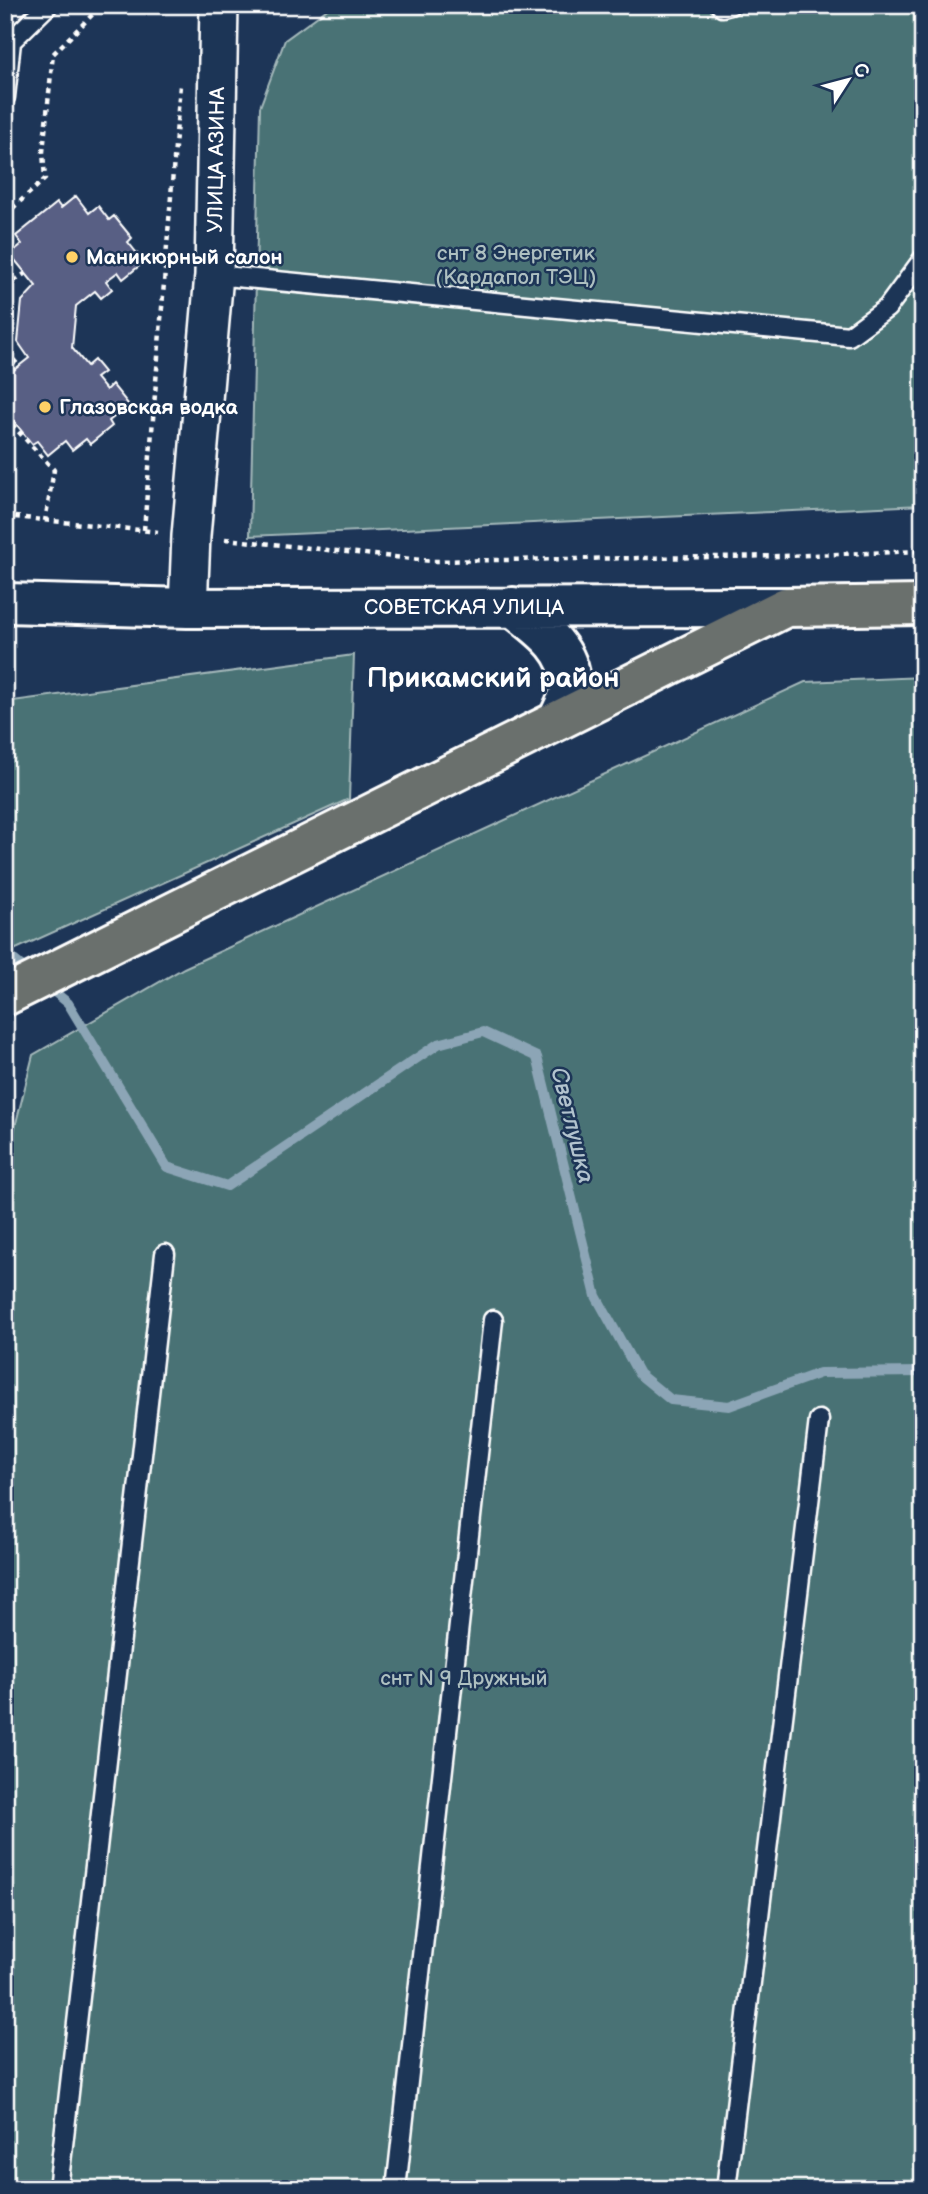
<svg xmlns="http://www.w3.org/2000/svg" width="928" height="2194" viewBox="0 0 928 2194" font-family="'Balsamiq Sans',sans-serif">
<style>
.garden{fill:#4a7275;stroke:#a4b8ba;stroke-width:2}
.lines{fill:none;stroke-linecap:round;stroke-linejoin:round}
.stream{stroke:#8ca5b6;stroke-width:10}
.building{fill:#585e84;stroke:#fff;stroke-width:2}
.service-casing{stroke:#fff;stroke-width:23}
.minor-casing{stroke:#fff;stroke-width:42}
.secondary-casing{stroke:#fff;stroke-width:44}
.primary-casing{stroke:#fff;stroke-width:44}
.path{stroke:#fff;stroke-width:4.5;stroke-dasharray:5 5;stroke-linecap:butt}
.service{stroke:#1d3557;stroke-width:18}
.minor{stroke:#1d3557;stroke-width:37}
.secondary{stroke:#1d3557;stroke-width:38}
.primary{stroke:#6b706d;stroke-width:38}
.poi-dot{fill:#ffd166;stroke:#1d3557;stroke-width:2.5}
.labels{text-anchor:middle;stroke-width:5;stroke-linejoin:round;paint-order:stroke}
.street-label{font-size:21px;fill:#fff;stroke:#1d3557}
.park-label{font-size:21px;fill:#aec0c1;stroke:#1d3557}
.poi-label{font-size:21px;font-weight:bold;fill:#fff;stroke:#1d3557;text-anchor:start}
.water-label{font-size:23px;font-style:italic;fill:#b2c3ce;stroke:#1d3557}
.district-label{font-size:28px;font-weight:bold;fill:#fff;stroke:#1d3557}
</style>
<rect width="100%" height="100%" fill="#1d3557"/>
<filter id="ink" filterUnits="userSpaceOnUse"><feTurbulence type="fractalNoise" baseFrequency=".0143" numOctaves="2"/><feDisplacementMap in="SourceGraphic" scale="14" xChannelSelector="R" yChannelSelector="G"/><feConvolveMatrix kernelMatrix="1 2 1 2 8 2 1 2 1" color-interpolation-filters="sRGB"/></filter>
<g filter="url(#ink)">
<path class="garden" d="M333,5h590v500l-673,31 10,-429 25,-67z
M354,655l-5,144 -344,155v-252z
M923,677v1512h-918v-1022l28,-112 151,-87 621,-286z"/>
<g class="lines">
<path class="stream" d="M5,953l26,21
M46,985l22,18 99,164 60,19 211,-142 45,-12 54,25 59,239 43,78 32,26 58,6 91,-33 103,-1"/>
</g>
<path class="building" d="M76,196l13,17 9,-7 11,14 5,-4 18,22 -4,4 16,20 -21,17 -5,-7 -12,9 6,8 -11,9 -6,-7 -19,15 -4,42 15,18 7,-6 10,12 -8,6 10,12 6,-6 17,21 -20,16 3,5 -22,18 -4,-5 -14,11 -7,-9 -17,14 -11,-14 -5,3 -27,-34v-33l24,-19 -11,-16 4,-41 14,-15 -26,-32 12,-10 -6,-8 41,-33 4,5z"/>
<g class="lines">
<g class="service-casing">
<path id="service" d="M720,5l2,2 8,-2
M5,47l43,-42
M5,97l6,-55
M214,275l635,61 38,-28 36,-49
M58,2189l107,-935
M396,2189l97,-869
M726,2189l93,-769"/>
</g>
<g class="minor-casing">
<path id="minor" d="M188,608l3,-72 23,-261 5,-270"/>
</g>
<g class="secondary-casing">
<path id="secondary" d="M5,603l183,5 598,-1
M513,607c25,20 57,40 58,77 0,11 -9,26 -13,36"/>
</g>
<g class="primary-casing">
<path id="primary" d="M5,996l781,-389 137,-2"/>
</g>
<path class="path" d="M5,215l40,-36 -2,-27 10,-98 49,-49
M5,270l9,11 -9,8
M14,281l12,-8
M7,352l12,14
M5,417l49,53 -9,51
M5,516l153,16
M144,530l36,-445
M225,539l206,22 353,-5 139,-5"/>
<use href="#service" class="service"/>
<use href="#minor" class="minor"/>
<use href="#secondary" class="secondary"/>
<use href="#primary" class="primary"/>
</g>
</g>
<g class="poi-dot">
<circle cx="72" cy="257" r="7"/>
<circle cx="45" cy="407" r="7"/>
</g>
<g class="labels">
<g class="street-label">
<text transform="translate(216 160) rotate(-89)" y="7">УЛИЦА АЗИНА</text>
<text x="464" y="614">СОВЕТСКАЯ УЛИЦА</text>
</g>
<g class="park-label">
<text x="516" y="260">снт 8 Энергетик<tspan x="516" dy="24">(Кардапол ТЭЦ)</tspan></text>
<text x="464" y="1685">снт N 9 Дружный</text>
</g>
<g class="poi-label">
<text x="86" y="264">Маникюрный салон</text>
<text x="59" y="414">Глазовская водка</text>
</g>
<g class="water-label">
<text transform="translate(573 1125) rotate(76)" y="8">Светлушка</text>
</g>
<g class="district-label">
<text x="493" y="687">Прикамский район</text>
</g>
</g>
<rect width="928" height="2194" fill="none" stroke="#1d3557" stroke-width="28"/>
<rect x="14" y="14" width="900" height="2166" fill="none" stroke="#fff" stroke-width="2.5" filter="url(#ink)"/>
<g transform="translate(848 80) rotate(54)" stroke="#1d3557" stroke-width="5" paint-order="stroke">
<path d="M0-5L12 26L0 18L-12 26Z" fill="#ffffff"/>
<text y="-10" font-size="19" font-weight="bold" text-anchor="middle" fill="#ffffff">С</text>
</g>
</svg>
